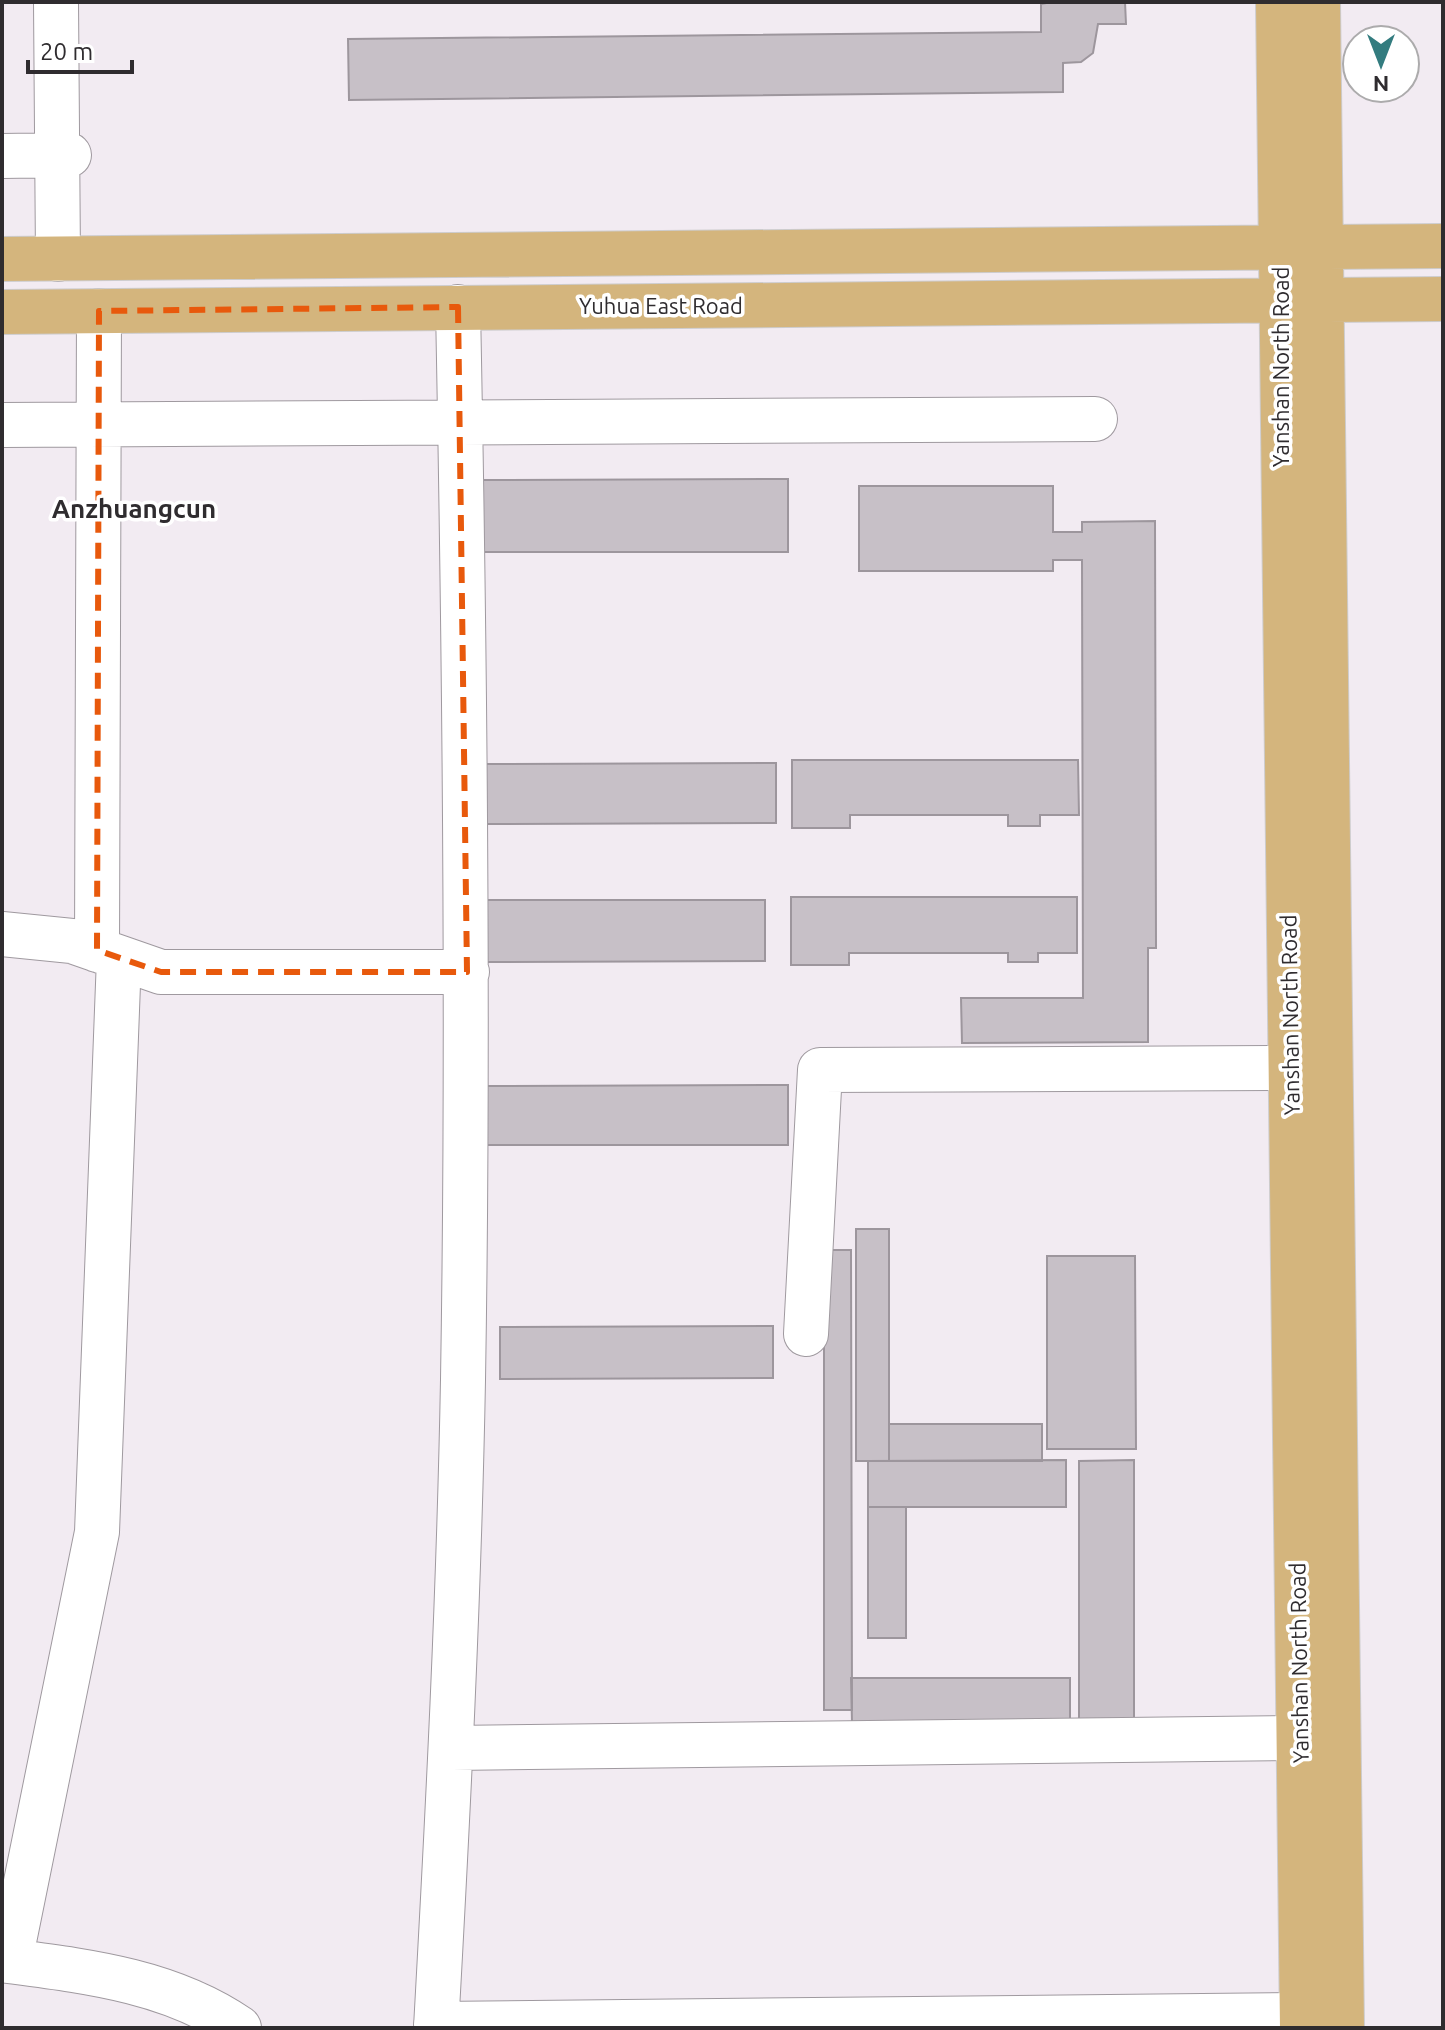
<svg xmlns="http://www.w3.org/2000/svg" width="1445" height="2030" viewBox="0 0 1445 2030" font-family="Ubuntu,sans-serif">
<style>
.building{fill:#c7c0c7;stroke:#9d969d;stroke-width:2}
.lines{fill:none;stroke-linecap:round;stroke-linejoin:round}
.minor-casing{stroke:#9f999f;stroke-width:46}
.major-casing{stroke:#cdcccd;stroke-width:46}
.minor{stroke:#fff;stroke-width:44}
.major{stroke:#d4b57d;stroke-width:44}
.marked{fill:none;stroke:#e8590c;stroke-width:6;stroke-dasharray:16 10;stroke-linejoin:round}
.labels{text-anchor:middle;stroke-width:7;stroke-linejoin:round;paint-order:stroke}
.street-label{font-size:22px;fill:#2f2c2f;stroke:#fff}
.quarter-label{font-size:26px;font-weight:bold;fill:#2f2c2f;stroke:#fff}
</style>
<rect width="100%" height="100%" fill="#f2ebf2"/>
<path class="building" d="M1052,2h73l1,22h-28l-5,29 -12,9 -18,1v29l-714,8 -1,-61 693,-7v-28z
M788,479v73h-312l-1,-72z
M859,486h194v46h29v-10l73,-1 1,427h-8v94l-186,1 -1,-45h122l-1,-438h-29v11h-194z
M792,760h286l1,55h-39v11h-32v-11h-158v13h-58z
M776,763v60l-290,1v-60z
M791,897h286v56h-39v9h-30v-9h-159v12h-58z
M487,900h278v61l-278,1z
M788,1085v60h-305v-59z
M856,1229h33v232h-33z
M824,1250h27l1,460h-28z
M1047,1256h88l1,193h-89z
M773,1326v52l-273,1v-52z
M889,1424h153v37h-153z
M1066,1460v47h-198v-46z
M1134,1460v265h-55v-264z
M868,1507h38v131h-38z
M851,1678h219v44h-218z"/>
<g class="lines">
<g class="minor-casing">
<path id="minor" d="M56,2l2,257
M2,156l67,-1
M2,425l1093,-6
M2,934l70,7 89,31h306
M97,950l2,-639
M806,1334l14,-264 471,-2
M452,1748l848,-10
M2,1960c83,11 167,20 237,68
M10,1961l87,-429 22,-574
M436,2024l866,-9
M436,2028c12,-216 23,-432 27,-648 6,-358 2,-715 -5,-1073"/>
</g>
<g class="major-casing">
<path id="major" d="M1278,2l24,2026
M1318,2l24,2026
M2,259l1441,-13
M2,312l1441,-13"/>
</g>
<use href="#minor" class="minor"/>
<use href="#major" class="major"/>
</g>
<path class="marked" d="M458,307l9,665h-306l-64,-22 2,-639z"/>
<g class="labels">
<g class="street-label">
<text x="661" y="314">Yuhua East Road</text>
<text transform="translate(1281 367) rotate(-90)" y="8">Yanshan North Road</text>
<text transform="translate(1290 1015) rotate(-91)" y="8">Yanshan North Road</text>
<text transform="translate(1299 1663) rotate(-91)" y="8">Yanshan North Road</text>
</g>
<g class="quarter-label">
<text x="134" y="518">Anzhuangcun</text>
</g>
</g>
<rect width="1445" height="2030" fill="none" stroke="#2f2c2f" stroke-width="8"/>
<g transform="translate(1381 64) rotate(180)"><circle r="38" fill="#ffffff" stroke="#acabac" stroke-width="2"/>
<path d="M0-6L14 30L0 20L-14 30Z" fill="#337c7f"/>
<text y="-12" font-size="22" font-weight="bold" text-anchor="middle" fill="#2f2c2f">N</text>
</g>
<path d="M28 60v12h104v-12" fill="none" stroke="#2f2c2f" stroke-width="4"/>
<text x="40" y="60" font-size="24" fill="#2f2c2f" stroke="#ffffff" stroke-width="6" paint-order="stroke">20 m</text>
</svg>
